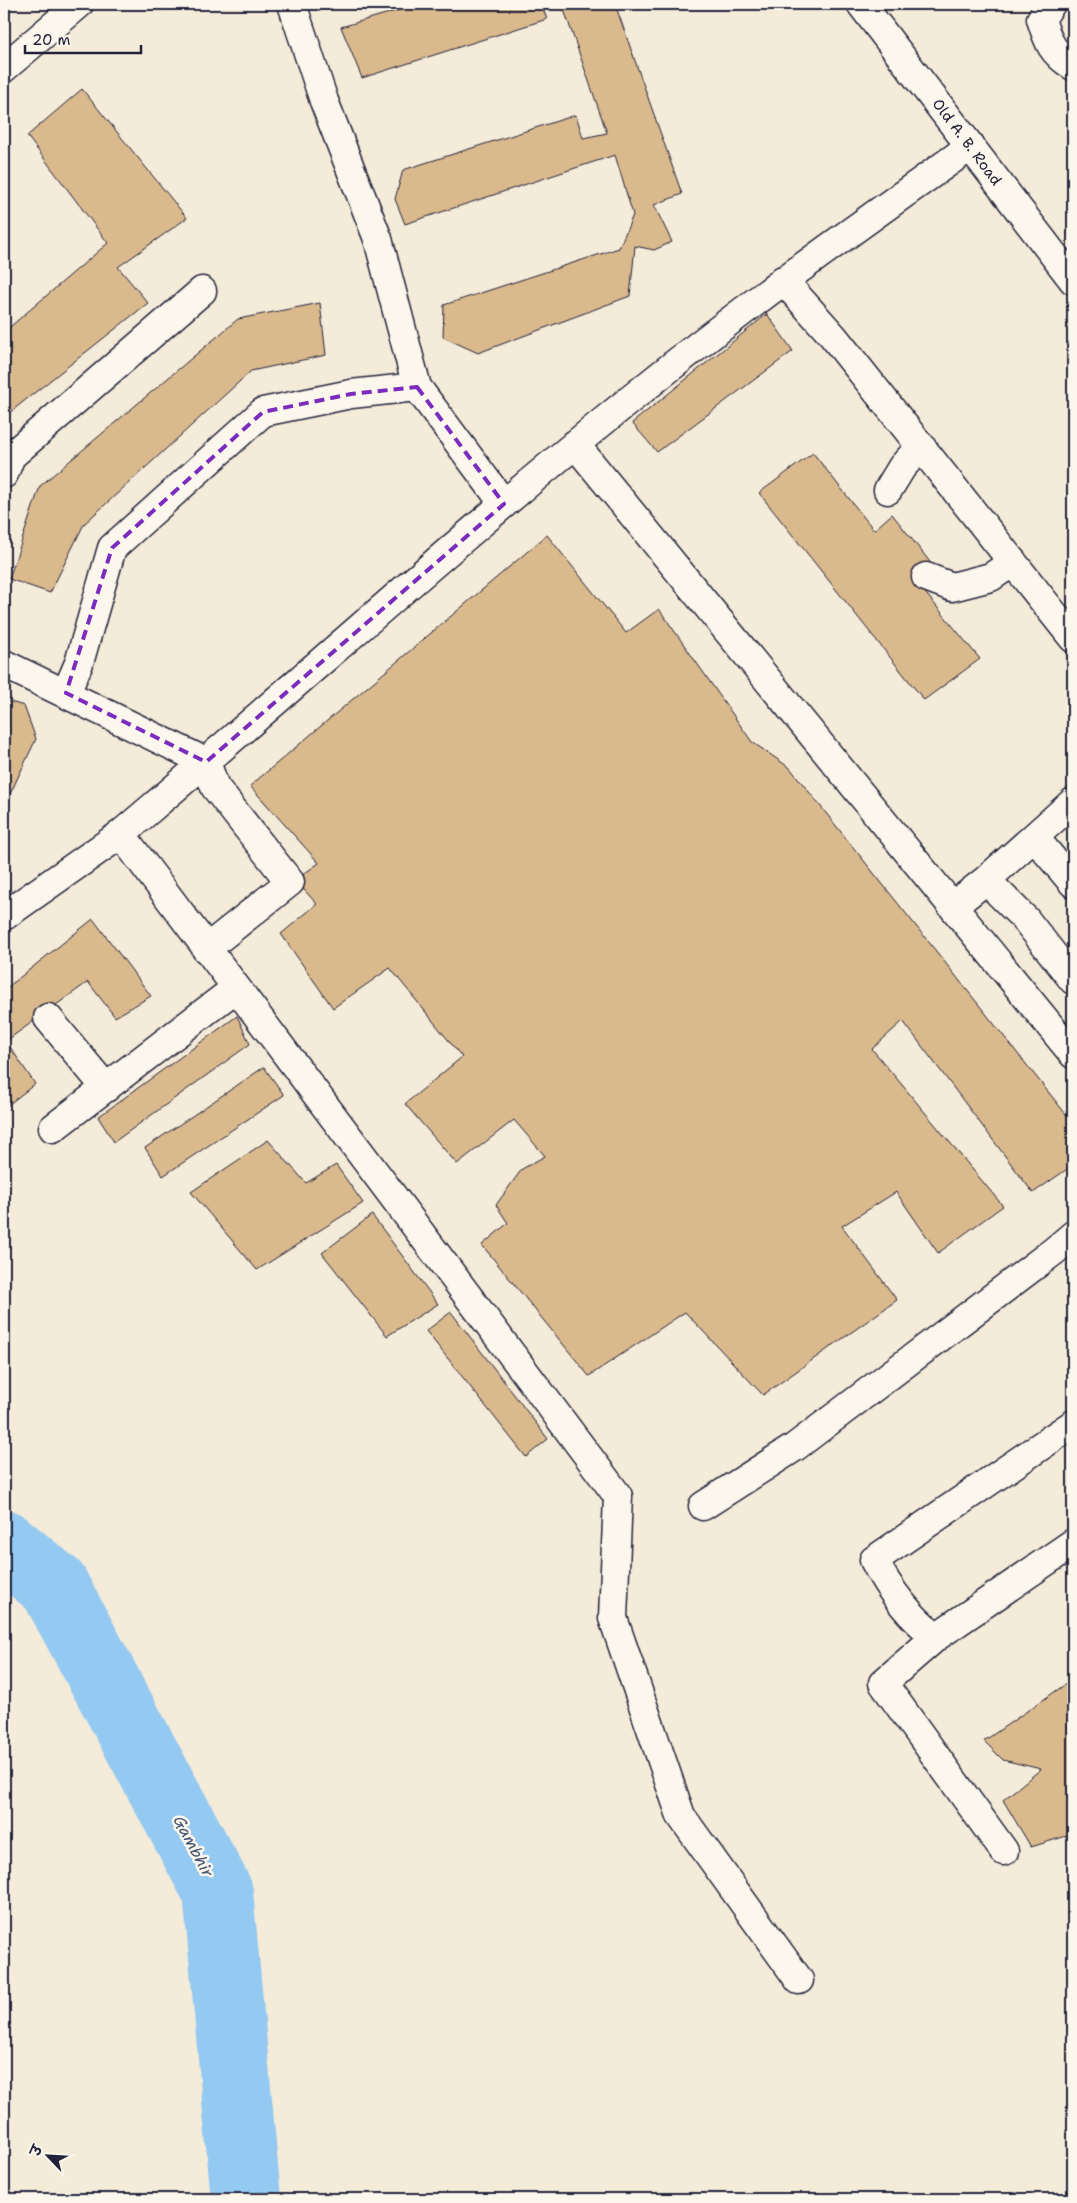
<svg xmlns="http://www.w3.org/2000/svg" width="1077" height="2203" viewBox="0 0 1077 2203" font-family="'Shantell Sans','Playpen Sans Deva',sans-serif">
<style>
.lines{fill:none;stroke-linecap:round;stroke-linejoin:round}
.river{stroke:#94c9f2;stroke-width:70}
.building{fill:#dab98d;stroke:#22223b}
.minor-casing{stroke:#22223b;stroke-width:31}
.minor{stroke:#fbf7ec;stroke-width:28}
.marked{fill:none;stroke:#7b2cbf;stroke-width:4;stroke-dasharray:10 6;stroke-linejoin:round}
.labels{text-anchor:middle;stroke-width:5;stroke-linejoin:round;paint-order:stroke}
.street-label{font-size:15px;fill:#22223b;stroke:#fbf7ec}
.water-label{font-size:16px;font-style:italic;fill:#445472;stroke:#fbf7ec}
</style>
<rect width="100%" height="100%" fill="#f4ebd9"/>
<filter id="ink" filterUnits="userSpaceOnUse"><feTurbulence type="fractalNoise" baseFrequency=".02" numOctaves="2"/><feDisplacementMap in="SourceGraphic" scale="10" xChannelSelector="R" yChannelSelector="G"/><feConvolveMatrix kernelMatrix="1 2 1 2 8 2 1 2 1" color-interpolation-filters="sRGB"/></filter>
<g filter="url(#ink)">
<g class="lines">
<path class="river" d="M4,1545l50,41 164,306 28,307"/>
</g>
<path class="building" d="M420,4h121l6,15 -185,59 -21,-51z
M562,4h53l67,190 -28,11 18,37 -18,8 -19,-4 -5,50 -152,57 -35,-16 1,-32 175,-57 14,-33 -18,-60 -210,69 -10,-25 8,-29 173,-55 7,23 24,-5z
M82,89l105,129 -69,49 30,36 -144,114v-85l104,-89 -81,-107z
M320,303l6,52 -75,16 -167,153 -34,69 -41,-14 31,-93 198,-167z
M767,314l26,37 -136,101 -25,-29z
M813,453l61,77 18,-16 38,48 -17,16 67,81 -56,41 -165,-207z
M547,535l79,98 33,-24 93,133 38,26 283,355v42l-40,28 -130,-172 -31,28 131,157 -65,47 -42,-61 -54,34 55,74 -134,95 -78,-83 -96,64 -107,-131 26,-22 -12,-18 26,-36 23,-13 -31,-36 -57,44 -52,-60 57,-47 -72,-89 -57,40 -52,-74 36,-30 -22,-24 24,-17 -69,-77z
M4,700l20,6 12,33 -32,68z
M93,919l58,77 -36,21 -27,-35 -82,59 29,43 -31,24v-118z
M237,1016l13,28 -136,98 -16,-25z
M264,1067l20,28 -121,81 -18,-28z
M268,1140l38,43 30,-18 27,38 -106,67 -66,-78z
M372,1215l66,89 -51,32 -65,-83z
M451,1312l97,127 -22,18 -100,-126z
M1073,1679v155l-42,13 -28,-47 38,-31 -38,-9 -19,-19z"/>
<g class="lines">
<g class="minor-casing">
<path id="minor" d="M292,4l32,97 54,138 39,148 87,117
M861,4l212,276
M1051,4l-10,15c7,23 11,34 32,47
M4,68l75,-64
M783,280l50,56 240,302
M575,444l498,610
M4,474l7,-18 191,-165
M888,490l14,-23 19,-21
M926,577l26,10 39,-10 22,-15
M4,664l202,98 9,25 75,95 -84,67
M66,693l13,-30 33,-115 151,-136 88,-18 66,-7
M121,834l497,662 -5,122 68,198 118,164
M1035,838l38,45
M986,880l40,40 47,60
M953,906l33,-26 87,-78
M4,916l117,-82 27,-23c165,-140 325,-286 494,-421 106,-86 218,-165 329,-244
M48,1018l58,70
M53,1128l183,-140
M703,1506l92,-59 259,-196 19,-16
M936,1637c-27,-21 -47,-47 -62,-77l199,-136
M1004,1851l-121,-168 53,-46 137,-94"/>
</g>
<use href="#minor" class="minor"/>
</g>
</g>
<path class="marked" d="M417,387l87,117 -298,258 -140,-69 46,-145 151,-136 88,-18z"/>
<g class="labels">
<g class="street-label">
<text transform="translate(967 142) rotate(53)" y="5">Old A. B. Road</text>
</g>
<g class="water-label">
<text transform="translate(194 1846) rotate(62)" y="6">Gambhir</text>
</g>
</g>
<rect width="1077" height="2203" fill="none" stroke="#fbf7ec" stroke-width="20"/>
<rect x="10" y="10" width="1057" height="2183" fill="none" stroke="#22223b" stroke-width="2" filter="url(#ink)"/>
<g transform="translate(48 2156) rotate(295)" stroke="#fbf7ec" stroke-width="4" paint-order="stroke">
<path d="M0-4L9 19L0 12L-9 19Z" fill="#22223b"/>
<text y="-8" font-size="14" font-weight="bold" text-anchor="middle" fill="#22223b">उ</text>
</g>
<path d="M25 45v8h116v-8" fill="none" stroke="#22223b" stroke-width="2.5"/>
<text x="32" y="45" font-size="15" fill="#22223b" stroke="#fbf7ec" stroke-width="4" paint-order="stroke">20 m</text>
</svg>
